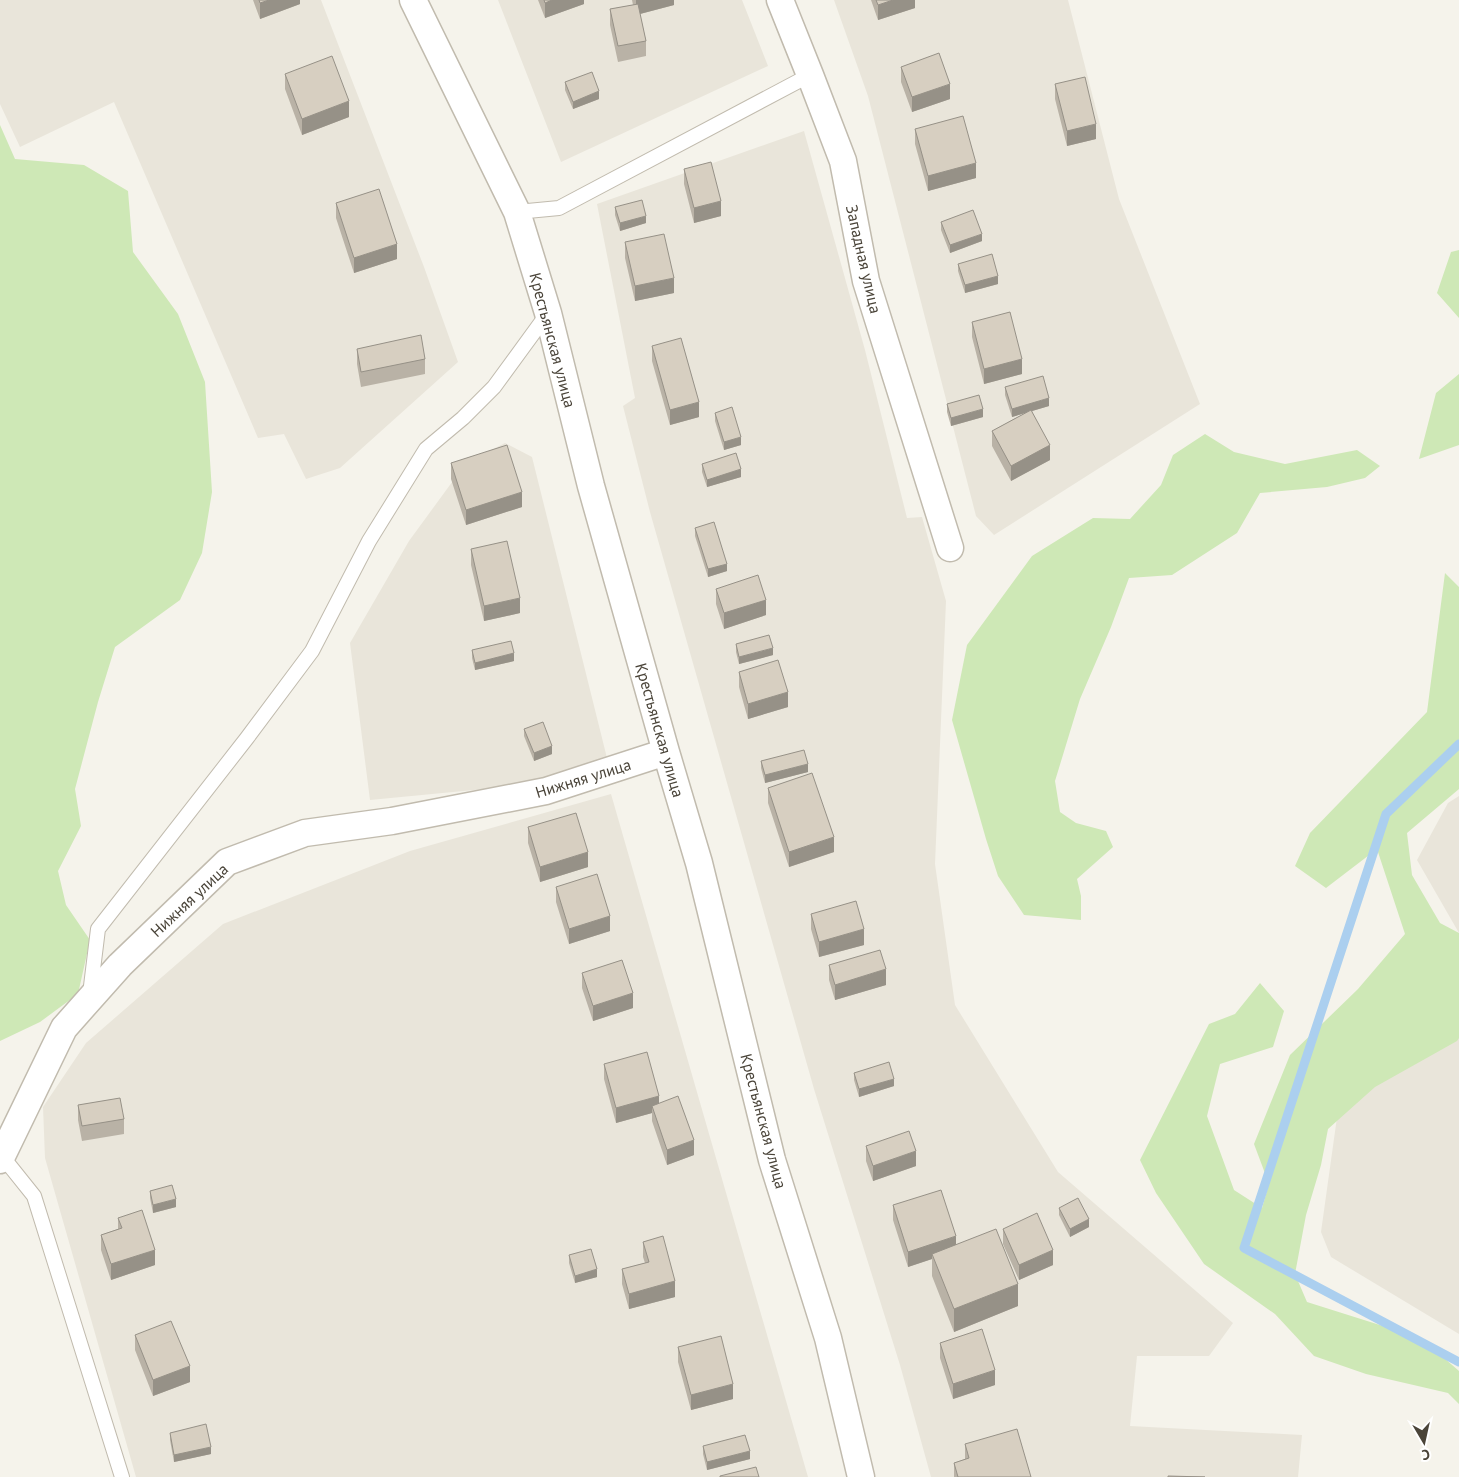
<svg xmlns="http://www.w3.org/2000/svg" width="1459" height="1477" viewBox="0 0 1459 1477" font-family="'PT Sans',sans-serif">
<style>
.residential{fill:#e9e5da}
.green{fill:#cee8b6}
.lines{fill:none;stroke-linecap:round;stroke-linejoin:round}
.stream{stroke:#abcfef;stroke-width:9}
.lane-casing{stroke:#c1bbae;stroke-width:16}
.street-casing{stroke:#c1bbae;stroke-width:29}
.lane{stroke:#fff;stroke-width:14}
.street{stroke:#fff;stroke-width:26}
.wall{fill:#b9b2a6}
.shaded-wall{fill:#969187}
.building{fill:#d7cfc1;stroke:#969187}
.labels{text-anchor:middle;stroke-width:4;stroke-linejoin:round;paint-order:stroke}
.street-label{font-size:16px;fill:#4a4439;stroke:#fff}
</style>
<rect width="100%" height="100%" fill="#f5f3eb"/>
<path class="residential" d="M0,0h321l103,267 34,95 -118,106 -34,11 -22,-45 -26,4 -144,-336 -94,45 -20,-43z
M498,0h244l26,66 -207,96z
M834,0h234l51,199 81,205 -206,131 -18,-19 -108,-420z
M804,131l61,219 42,168 15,-1 24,84 -11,263 20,141 103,167 175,151 -24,33h-72l-7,70 172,9 -4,42h-367l-31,-112 -86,-276 -164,-577 -27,-106 12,-8 -38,-194z
M505,443l27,14 75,301 -92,28 -145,14 -20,-157 59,-102 57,-78z
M611,794l197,683h-672l-91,-319 -2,-51 43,-64 137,-119 187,-73z
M1459,796v137l-42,-73 31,-57z
M1459,1036v298l-128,-77 -10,-25 18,-129z"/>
<path class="green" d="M0,125l15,34 69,6 44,26 5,61 45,62 27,68 7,110 -10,61 -22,47 -65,47 -17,55 -23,87 6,37 -23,45 8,34 24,35 -12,54 -38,28 -40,19z
M1459,250v68l-22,-25 14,-41z
M1459,374v71l-40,14 17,-66z
M1205,434l29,18 51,12 72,-14 23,16 -15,12 -38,9 -67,6 -23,40 -65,42 -43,3 -18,49 -31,72 -25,82 5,31 16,11 30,8 7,16 -36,32 4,17v24l-57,-5 -26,-39 -12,-37 -34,-119 15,-75 65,-89 61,-38 37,1 31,-34 12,-30z
M1445,573l14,14v202l-52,44 5,42 28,48 19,10v105l-2,3 -82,46 -47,42 -7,36 -15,50 -11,59 12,28 114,36 38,33v33l-11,-11 -82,-19 -52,-18 -39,-42 -71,-50 -48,-71 -16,-33 69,-136 26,-10 25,-31 24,28 -11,36 -53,17 -13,52 27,74 28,18 7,-24 -15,-40 36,-89 68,-66 47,-55 -28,-85 -51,39 -31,-22 15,-33 117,-121z"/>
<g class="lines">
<path class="stream" d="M1459,744l-73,70 -142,434 215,114"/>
<g class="lane-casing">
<path id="lane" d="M517,212l42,-4 251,-133
M90,994l8,-65 149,-191 65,-87 57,-110 57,-92 37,-31 31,-31 54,-74
M2,1156l32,40 88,281"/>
</g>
<g class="street-casing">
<path id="street" d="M413,0l104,212 31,101 43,173 75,266 33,111 73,297 56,178 33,139
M780,0l30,75 33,86 23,120 84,267
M0,1160l64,-132 56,-63 107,-103 78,-29 87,-12 154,-30 120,-39"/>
</g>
<use href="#lane" class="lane"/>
<use href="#street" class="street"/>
</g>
<path class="wall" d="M253,0h47v4l-40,15z
M538,0h46v4l-39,14z
M632,0h42v5l-34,9 6,27v15l-28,6 -8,-37v-16l23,-4z
M871,0h44v8l-37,12z
M901,67l49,32 -38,13 -11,-30z
M285,74l64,43 -47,18 -17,-46z
M565,82l34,17 -26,10 -8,-19z
M1055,84l41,55 -29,7 -12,-47z
M915,129l61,49 -48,13 -13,-47z
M684,169l37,47 -27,7 -10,-39z
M336,203l61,56 -43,14 -18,-55z
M615,207l31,16 -26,8 -5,-16z
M941,222l41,19 -32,12 -9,-23z
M625,242l49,51 -39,8 -10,-43z
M958,264l40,20 -33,9 -7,-22z
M972,322l50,52 -38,10 -12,-47z
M652,346l47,71 -29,8 -18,-64z
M357,349l68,10v15l-64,13 -4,-23z
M1005,387l44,19 -17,5 18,49 -39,21 -19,-35v-15l33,-18 -13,4 -7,-22z
M947,404l36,13 -32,9 -4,-14z
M715,413l26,32 -17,5 -9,-29z
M451,463l71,44 -56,18 -15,-46z
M702,464l39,13 -34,10 -5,-15z
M695,528l32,43 -19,6 -13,-41z
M471,549l49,64 -36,8 -13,-56z
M716,589l50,26 -42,14 -8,-25z
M736,644l37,11 -34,9 -3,-12z
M472,650l42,11 -39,9 -3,-12z
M739,672l49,35 -40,12 -9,-32z
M524,729l28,25 -18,7 -10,-25z
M761,761l47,11 -43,11 -4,-15z
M768,788l66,64 -45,15 -21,-64z
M528,827l60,40 -48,15 -12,-39z
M556,887l54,44 -41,13 -13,-42z
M811,914l53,31 -45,12 -8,-28z
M829,965l57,20 -51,15 -6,-20z
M582,973l51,35 -40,13 -11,-33z
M604,1064l55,39 35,52 -27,10 -15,-44v-8l-36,10 -12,-44z
M854,1073l40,13 -35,11 -5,-17z
M78,1105l46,14v15l-42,7 -4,-21z
M866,1146l50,20 -43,15 -7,-20z
M150,1191l26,16 -23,6 -3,-15z
M893,1205l63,40 62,61 -64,26 -22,-56v-17l-24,8 -15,-47z
M1059,1208l30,19 -19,10 -11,-22z
M118,1218l37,47 -44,15 -10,-30v-15l17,-6z
M1003,1229l50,36 -34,15 -16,-36z
M643,1242l32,55 -46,12 -7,-25v-15l23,-6 -2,-6z
M569,1255l28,22 -22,6 -6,-20z
M135,1335l55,47 -37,14 -18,-46z
M940,1343l55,42 -42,14 -13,-41z
M678,1347l55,52 -42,11 -13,-48z
M170,1433l41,21 -37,8 -4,-22z
M965,1444l66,33h-77v-14l11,-4z
M703,1446l47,13 -43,11 -4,-16z"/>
<path class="shaded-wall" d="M269,0h31v4l-40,15v-16z
M552,0h32v4l-39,14v-15z
M636,0h38v5l-38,10z
M893,0h22v8l-37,12v-15z
M950,84v15l-38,13v-15z
M599,91v8l-26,10v-7z
M349,101v16l-47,18v-16z
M1096,124v15l-29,7v-15z
M976,163v15l-48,13v-15z
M721,201v15l-27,7v-15z
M646,216v7l-26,8v-8z
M982,234v7l-32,12v-8z
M397,244v15l-43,14v-15z
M998,276v8l-33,9v-8z
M674,278v15l-39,8v-15z
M1022,359v15l-38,10v-15z
M1049,398v8l-37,11v-8z
M699,402v15l-29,8v-15z
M983,409v8l-32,9v-8z
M741,437v8l-17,5v-8z
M1050,445v15l-39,21v-15z
M741,469v8l-34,10v-7z
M522,492v15l-56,18v-15z
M727,564v7l-19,6v-8z
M520,598v15l-36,8v-15z
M766,600v15l-42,14v-16z
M773,648v7l-34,9v-7z
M514,653v8l-39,9v-7z
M788,692v15l-40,12v-15z
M552,746v8l-18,7v-8z
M808,764v8l-43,11v-8z
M834,837v15l-45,15v-15z
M588,852v15l-48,15v-15z
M610,916v15l-41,13v-15z
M864,929v16l-45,12v-15z
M886,969v16l-51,15v-15z
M633,993v15l-40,13v-15z
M894,1079v7l-35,11v-8z
M659,1096v15l-7,-5v7l-36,10v-15z
M694,1140v15l-27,10v-15z
M916,1151v15l-43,15v-15z
M176,1199v8l-23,6v-8z
M1089,1219v8l-19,10v-8z
M956,1236v16l-24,2v5l-24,8v-15z
M155,1250v15l-44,15v-16z
M1053,1250v15l-34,15v-15z
M597,1269v8l-22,6v-7z
M675,1281v16l-46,12v-15z
M1018,1284v22l-64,26v-23z
M190,1366v16l-37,14v-16z
M995,1370v15l-42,14v-15z
M733,1384v15l-42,11v-15z
M211,1447v7l-37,8v-7z
M750,1451v8l-43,11v-8z"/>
<path class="building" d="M259,0h10l-9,3z
M544,0h8l-7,3z
M876,0h17l-15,5z
M638,4l8,37 -28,5 -8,-37z
M939,53l11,31 -38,13 -11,-30z
M332,56l17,45 -47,18 -17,-45z
M592,72l7,19 -26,11 -8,-20z
M1085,77l11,47 -29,7 -12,-47z
M963,116l13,47 -48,13 -13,-47z
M711,162l10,39 -27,7 -10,-39z
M379,189l18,55 -43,14 -18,-55z
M642,200l4,16 -26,7 -5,-16z
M973,210l9,24 -32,11 -9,-23z
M664,234l10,44 -39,8 -10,-44z
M992,254l6,22 -33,9 -7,-21z
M1010,312l12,47 -38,10 -12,-47z
M421,335l4,24 -64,13 -4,-23z
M681,338l18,64 -29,8 -18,-64z
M1043,376l6,22 -37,11 -7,-22z
M979,395l4,14 -32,9 -4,-14z
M732,407l9,30 -17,5 -9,-29z
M1031,410l19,35 -39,21 -19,-35z
M507,445l15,47 -56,18 -15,-47z
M736,453l5,16 -34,11 -5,-16z
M714,522l13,42 -19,5 -13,-41z
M507,541l13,57 -36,8 -13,-57z
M758,575l8,25 -42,13 -8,-24z
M769,635l4,13 -34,9 -3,-13z
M511,641l3,12 -39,10 -3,-13z
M778,660l10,32 -40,12 -9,-32z
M543,722l9,24 -18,7 -10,-24z
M804,750l4,14 -43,11 -4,-14z
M812,773l22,64 -45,15 -21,-64z
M576,813l12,39 -48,15 -12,-40z
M597,874l13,42 -41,13 -13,-42z
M856,901l8,28 -45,13 -8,-28z
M880,950l6,19 -51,16 -6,-20z
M622,960l11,33 -40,13 -11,-33z
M647,1052l12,44 -43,12 -12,-44z
M889,1062l5,17 -35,10 -5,-16z
M678,1096l16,44 -27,10 -15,-44z
M120,1098l4,21 -42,7 -4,-21z
M909,1131l7,20 -43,15 -7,-20z
M172,1185l4,14 -23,6 -3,-14z
M941,1190l15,46 -48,16 -15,-47z
M1078,1198l11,21 -19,10 -11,-21z
M142,1210l13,40 -44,14 -10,-29 21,-7 -4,-10z
M1037,1213l16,37 -34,15 -16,-36z
M996,1229l22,55 -64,25 -22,-55z
M663,1236l12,45 -46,13 -7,-25 27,-7 -6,-20z
M591,1249l6,20 -22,7 -6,-21z
M171,1321l19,45 -37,14 -18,-45z
M982,1329l13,41 -42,14 -13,-41z
M721,1336l12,48 -42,11 -13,-48z
M206,1424l5,23 -37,8 -4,-22z
M1017,1429l14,48h-73l-4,-14 15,-5 -4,-14z
M745,1435l5,16 -43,11 -4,-16z
M756,1467l3,10h-39v-1z
M1168,1476l37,1h-37z"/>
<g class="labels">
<g class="street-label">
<text transform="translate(864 259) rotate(77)" y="6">Западная улица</text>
<text transform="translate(553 340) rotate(75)" y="6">Крестьянская улица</text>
<text transform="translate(660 730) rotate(74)" y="6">Крестьянская улица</text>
<text transform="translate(583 778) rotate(-17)" y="6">Нижняя улица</text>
<text transform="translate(189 900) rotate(-43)" y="6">Нижняя улица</text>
<text transform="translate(764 1121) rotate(75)" y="6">Крестьянская улица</text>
</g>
</g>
<g transform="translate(1424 1442) rotate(171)" stroke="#ffffff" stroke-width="4" paint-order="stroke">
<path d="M0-4L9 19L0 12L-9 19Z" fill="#4a4439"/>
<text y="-8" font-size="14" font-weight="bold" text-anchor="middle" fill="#4a4439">С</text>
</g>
</svg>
